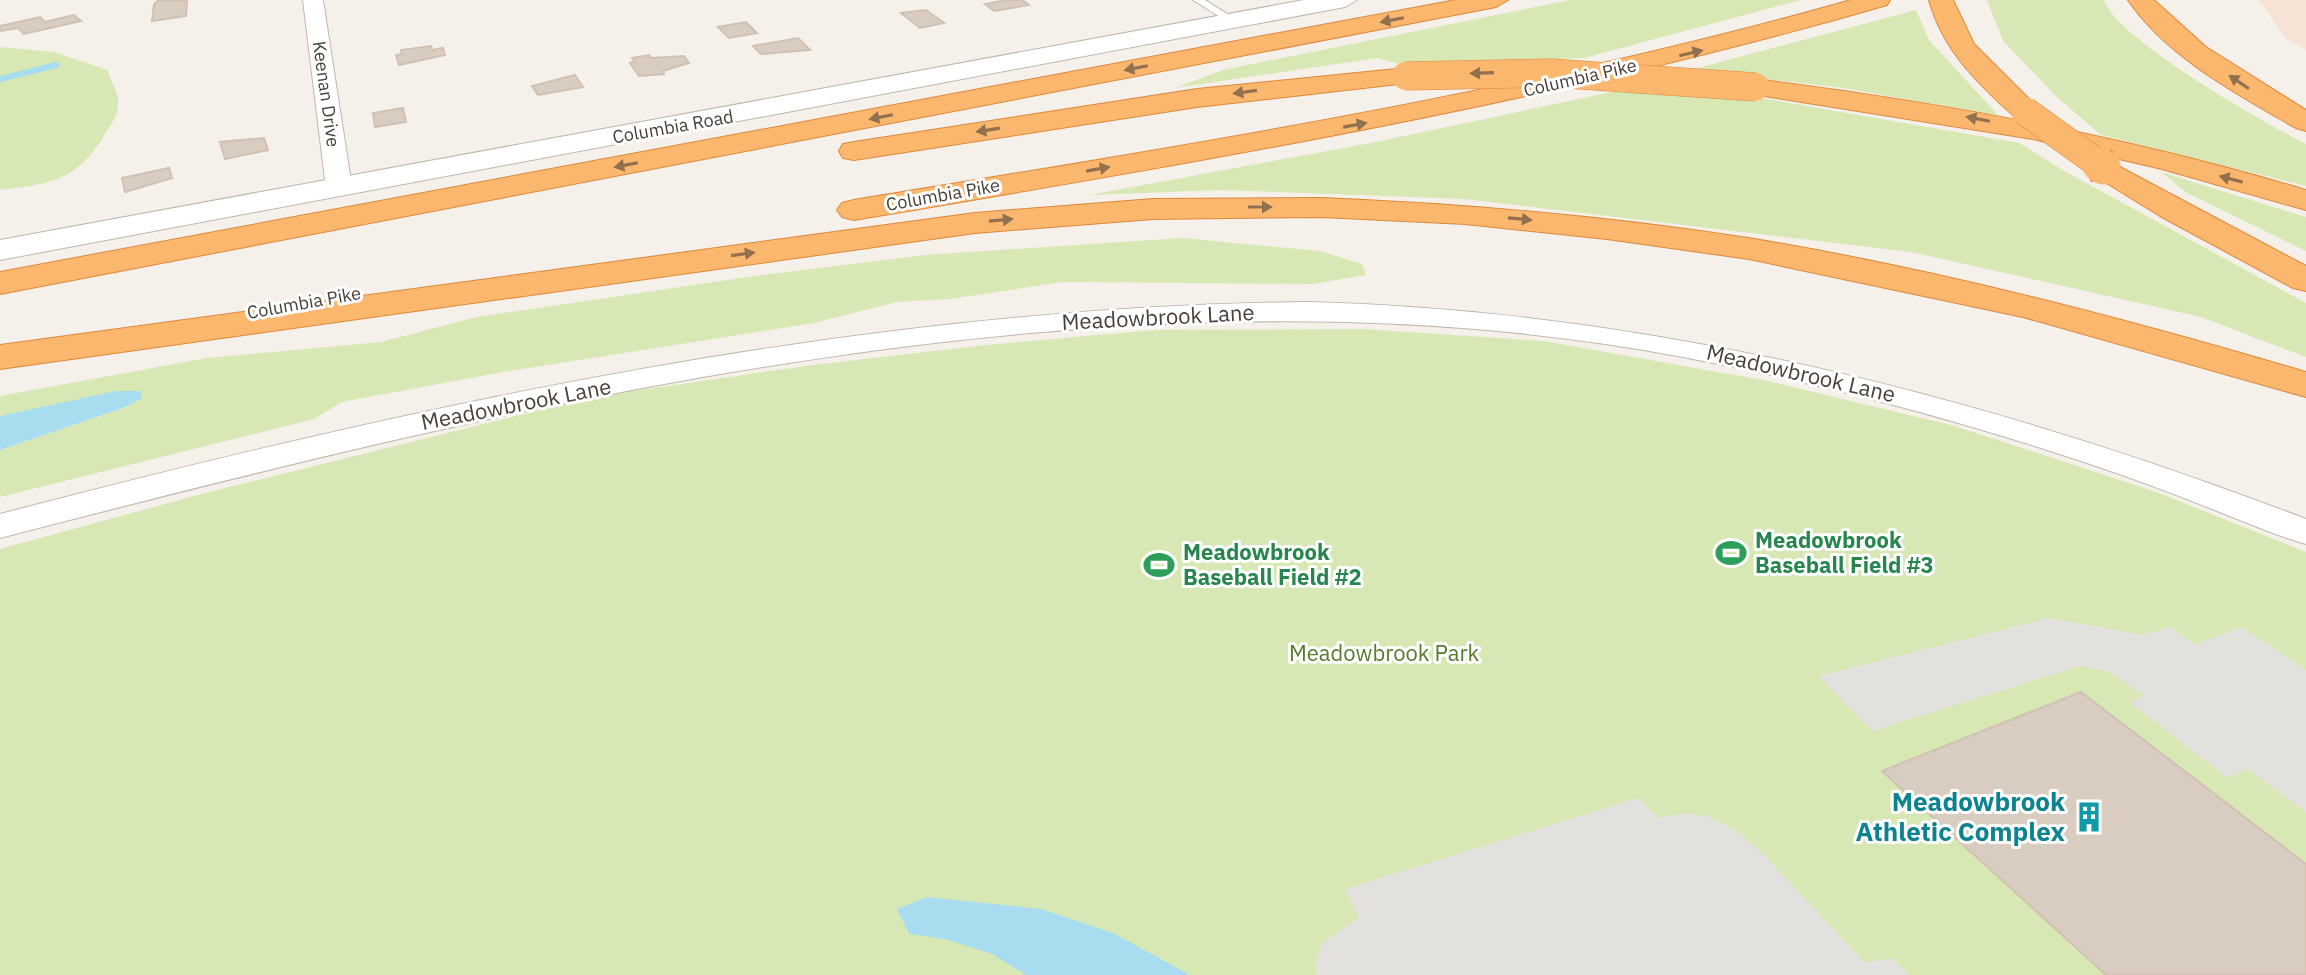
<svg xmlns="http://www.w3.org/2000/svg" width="2306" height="975" viewBox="0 0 2306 975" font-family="'IBM Plex Sans',sans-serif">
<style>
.commercial{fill:#f6e3d6}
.green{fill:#d8e8b4}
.parking{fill:#e3e1de}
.water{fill:#a8ddf0}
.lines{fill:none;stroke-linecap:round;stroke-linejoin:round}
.stream{stroke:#a8ddf0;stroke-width:6}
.building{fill:#d9cdc2;stroke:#d1c1b3;stroke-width:2}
.service-casing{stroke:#c0b6ac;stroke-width:2}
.minor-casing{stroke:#c0b6ac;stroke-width:2}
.tertiary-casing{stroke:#c0b6ac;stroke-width:2}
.motorway-casing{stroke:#dc893d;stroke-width:2}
.service{fill:#fff;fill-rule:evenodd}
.minor{fill:#fff;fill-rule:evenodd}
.tertiary{fill:#fff;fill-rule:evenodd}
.motorway{fill:#fcb76e;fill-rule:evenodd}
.motorway-bridge-far1-casing{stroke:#dc893d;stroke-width:29;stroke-linecap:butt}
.motorway-bridge-casing{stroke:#dc893d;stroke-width:37;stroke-linecap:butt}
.motorway-bridge-far1{stroke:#fcb76e;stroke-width:28}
.motorway-bridge{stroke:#fcb76e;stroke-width:35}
.oneway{fill:#91704e}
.labels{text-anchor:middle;stroke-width:6;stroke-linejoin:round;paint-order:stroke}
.far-street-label{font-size:18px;fill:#494038;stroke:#fff}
.street-label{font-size:22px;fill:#494038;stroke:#fff}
.leisure-label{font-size:22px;font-weight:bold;fill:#27864d;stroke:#fff;text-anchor:start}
.park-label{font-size:22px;fill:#557b2b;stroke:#fff}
.near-culture-label{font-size:26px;font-weight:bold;fill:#0d838f;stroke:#fff;text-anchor:end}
</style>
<rect width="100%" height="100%" fill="#f5f0ea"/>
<path class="commercial" d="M2259,0h47v50l-20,-11z"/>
<path class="green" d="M1570,0h231l-217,58 -185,6 -22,-6 -202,30 48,-18z
M1987,0h117c12,39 162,124 202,144v42l-205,-51 -44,-38 -54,-56z
M1916,10l13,30 69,75 -155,-27 -153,-18z
M0,47l54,5 54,18c2,11 9,19 10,29 2,14 -6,24 -13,35 -27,46 -54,50 -105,56z
M1612,92h61l94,7 252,44 47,29 240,131v54l-105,-40 -290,-65 -447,-53 -242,-9 -133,5 282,-52z
M2161,172l145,45v34l-119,-58z
M1182,238l138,13 42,13 4,11 -53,9 -251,-2 -112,17 -53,3 -83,21 -311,49 -161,30 -28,17 -314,78v-47l123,-42 19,-11 -142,19v-20l207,-38 174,-16 96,-25 284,-42 164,-20z
M1363,329l181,12 224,40 187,45 204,67 147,59v423h-2306v-426l205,-56 392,-97 216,-31 173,-20 169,-15z"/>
<path class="parking" d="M2049,618l93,17 28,-8 25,18 46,-18 65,43v142l-58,-43 -20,9 -98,-75 14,-8 -35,-23 -29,-6 -208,65 -54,-55z
M1638,798l21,20 26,-5 24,4 29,15 25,22 102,109 27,-5 17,17h-592l-1,-14 7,-19 36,-24 -14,-29z"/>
<path class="water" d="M116,391h24l2,7 -19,10 -123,42v-34z
M927,897l114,12 72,24 77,42h-164l-34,-21 -47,-15 -36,-5 -12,-25z"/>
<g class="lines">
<path class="stream" d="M0,79l56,-14"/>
</g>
<path class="building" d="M159,0l28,1 -1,15 -34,5 2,-17z
M1007,0h15l7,5 -35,6 -9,-7z
M926,10l18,13 -24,5 -19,-15z
M74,15l7,6 -57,13 -6,-6 -18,3v-5l40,-9 5,5z
M746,22l11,11 -28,5 -11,-11z
M798,38l12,12 -49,4 -8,-8z
M431,46l1,4 11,-2 2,7 -46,10 -3,-10 6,-1 -1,-4z
M649,55l2,3 33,-2 5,7 -26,8 1,3 -25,2 -9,-13 5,-1 -3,-4z
M575,75l8,12 -45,8 -6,-9z
M403,108l3,14 -31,5 -2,-14z
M264,138l4,12 -43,9 -5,-17z
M169,168l3,10 -47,14 -3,-14z
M2081,692l225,172v111h-200l-224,-204z"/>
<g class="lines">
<g class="service-casing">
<path id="service" d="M1193,0h12l32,20 -9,2z"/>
</g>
<g class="minor-casing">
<path id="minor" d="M303,0h20l29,188 -4,6h-18l-4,-6z
M1308,302c346,9 676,94 998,217v25c-30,-8 -60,-22 -89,-33 -44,-18 -88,-34 -133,-49 -132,-44 -265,-79 -401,-105 -554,-105 -1147,42 -1683,181v-24c427,-112 865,-207 1308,-212z"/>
</g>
<g class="tertiary-casing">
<path id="tertiary" d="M1304,0h53l-12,7 -1345,253v-20z"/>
</g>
<g class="motorway-casing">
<path id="motorway" d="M1456,0h52l-12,7 -1496,287v-22z
M1851,0h39l-3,5c-339,99 -685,156 -1033,215l-12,-3 -5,-7 5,-7 12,-3c335,-55 670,-107 997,-200z
M1929,0h24l21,44 61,61 5,6 -5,6h-20c-38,-34 -72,-67 -86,-117z
M2128,0h26l52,47 100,63v21l-10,-3c-59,-34 -129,-71 -168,-128z
M1406,68l10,2 4,6 -4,6 -219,25 -343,53 -11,-2 -4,-7 4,-7 11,-2 343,-53z
M1755,79c187,23 370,57 551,111v20l-144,-41 -129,-30 -288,-46 -4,-6 4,-6z
M2103,158l203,108v25l-13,-3 -133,-72 -68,-42 -5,-7 5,-7z
M1322,198c143,6 285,18 426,40 189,31 375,80 558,134v25l-283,-80 -274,-58 -142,-20 -142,-15 -143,-7 -169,2 -178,14 -975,136v-24l975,-132 178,-14z"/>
</g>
<use href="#service" class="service"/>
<use href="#minor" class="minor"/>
<use href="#tertiary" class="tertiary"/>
<use href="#motorway" class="motorway"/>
<g class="motorway-bridge-far1-casing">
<path id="motorway-bridge-far1" d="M1406,76l146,-3 203,14
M2025,111l78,56"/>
</g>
<g class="motorway-bridge-casing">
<path id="motorway-bridge" d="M2100,165l3,2"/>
</g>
<use href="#motorway-bridge-far1" class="motorway-bridge-far1"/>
<use href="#motorway-bridge" class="motorway-bridge"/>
</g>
<defs><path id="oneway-solid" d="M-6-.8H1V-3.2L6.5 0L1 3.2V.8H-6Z" transform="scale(2)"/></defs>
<g class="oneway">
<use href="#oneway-solid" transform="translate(1392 20) rotate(169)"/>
<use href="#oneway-solid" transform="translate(1691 53) rotate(-13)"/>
<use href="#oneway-solid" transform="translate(1136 68) rotate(169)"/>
<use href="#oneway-solid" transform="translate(1482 73) rotate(178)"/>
<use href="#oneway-solid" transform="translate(2239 82) rotate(-146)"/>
<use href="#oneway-solid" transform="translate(1245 92) rotate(172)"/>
<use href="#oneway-solid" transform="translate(881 117) rotate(169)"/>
<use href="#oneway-solid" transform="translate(1978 119) rotate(-169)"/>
<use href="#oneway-solid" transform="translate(1355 125) rotate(-10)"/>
<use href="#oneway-solid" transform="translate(988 130) rotate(171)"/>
<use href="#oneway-solid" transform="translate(626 165) rotate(169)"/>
<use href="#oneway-solid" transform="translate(1098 169) rotate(-10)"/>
<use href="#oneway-solid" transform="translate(2231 179) rotate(-165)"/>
<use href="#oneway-solid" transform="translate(1260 207)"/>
<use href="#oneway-solid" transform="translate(1520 219) rotate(5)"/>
<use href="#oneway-solid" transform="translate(1001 220) rotate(-5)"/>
<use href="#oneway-solid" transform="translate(743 254) rotate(-8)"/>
</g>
<defs>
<g id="stadium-bare" transform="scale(2.4)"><path d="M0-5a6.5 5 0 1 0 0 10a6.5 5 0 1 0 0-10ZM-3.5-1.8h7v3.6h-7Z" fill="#2e9e5b" stroke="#fff" stroke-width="2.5" paint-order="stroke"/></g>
<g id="building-bare" transform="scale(2.4)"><path d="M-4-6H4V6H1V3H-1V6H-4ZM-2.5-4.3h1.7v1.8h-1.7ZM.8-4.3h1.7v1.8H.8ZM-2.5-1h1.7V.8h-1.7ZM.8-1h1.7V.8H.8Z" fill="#0f9aa8" stroke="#fff" stroke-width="2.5" paint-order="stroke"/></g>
</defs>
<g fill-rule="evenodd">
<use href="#stadium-bare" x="1731" y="553"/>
<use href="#stadium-bare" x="1159" y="565"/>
<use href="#building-bare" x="2089" y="817"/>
</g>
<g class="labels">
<g class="far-street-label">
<text transform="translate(1580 78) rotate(-13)" y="6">Columbia Pike</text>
<text transform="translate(326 94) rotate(82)" y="6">Keenan Drive</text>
<text transform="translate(673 127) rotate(-10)" y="6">Columbia Road</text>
<text transform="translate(943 195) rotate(-10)" y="6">Columbia Pike</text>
<text transform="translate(304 303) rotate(-10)" y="6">Columbia Pike</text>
</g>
<g class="street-label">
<text transform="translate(1158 317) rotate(-3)" y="8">Meadowbrook Lane</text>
<text transform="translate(1801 373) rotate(13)" y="8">Meadowbrook Lane</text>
<text transform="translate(516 404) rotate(-11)" y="8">Meadowbrook Lane</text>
</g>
<g class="leisure-label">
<text x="1755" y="548">Meadowbrook<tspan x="1755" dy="25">Baseball Field #3</tspan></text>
<text x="1183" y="560">Meadowbrook<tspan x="1183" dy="25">Baseball Field #2</tspan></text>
</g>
<g class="park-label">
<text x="1384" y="661">Meadowbrook Park</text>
</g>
<g class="near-culture-label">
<text x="2065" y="811">Meadowbrook<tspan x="2065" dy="30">Athletic Complex</tspan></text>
</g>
</g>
</svg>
